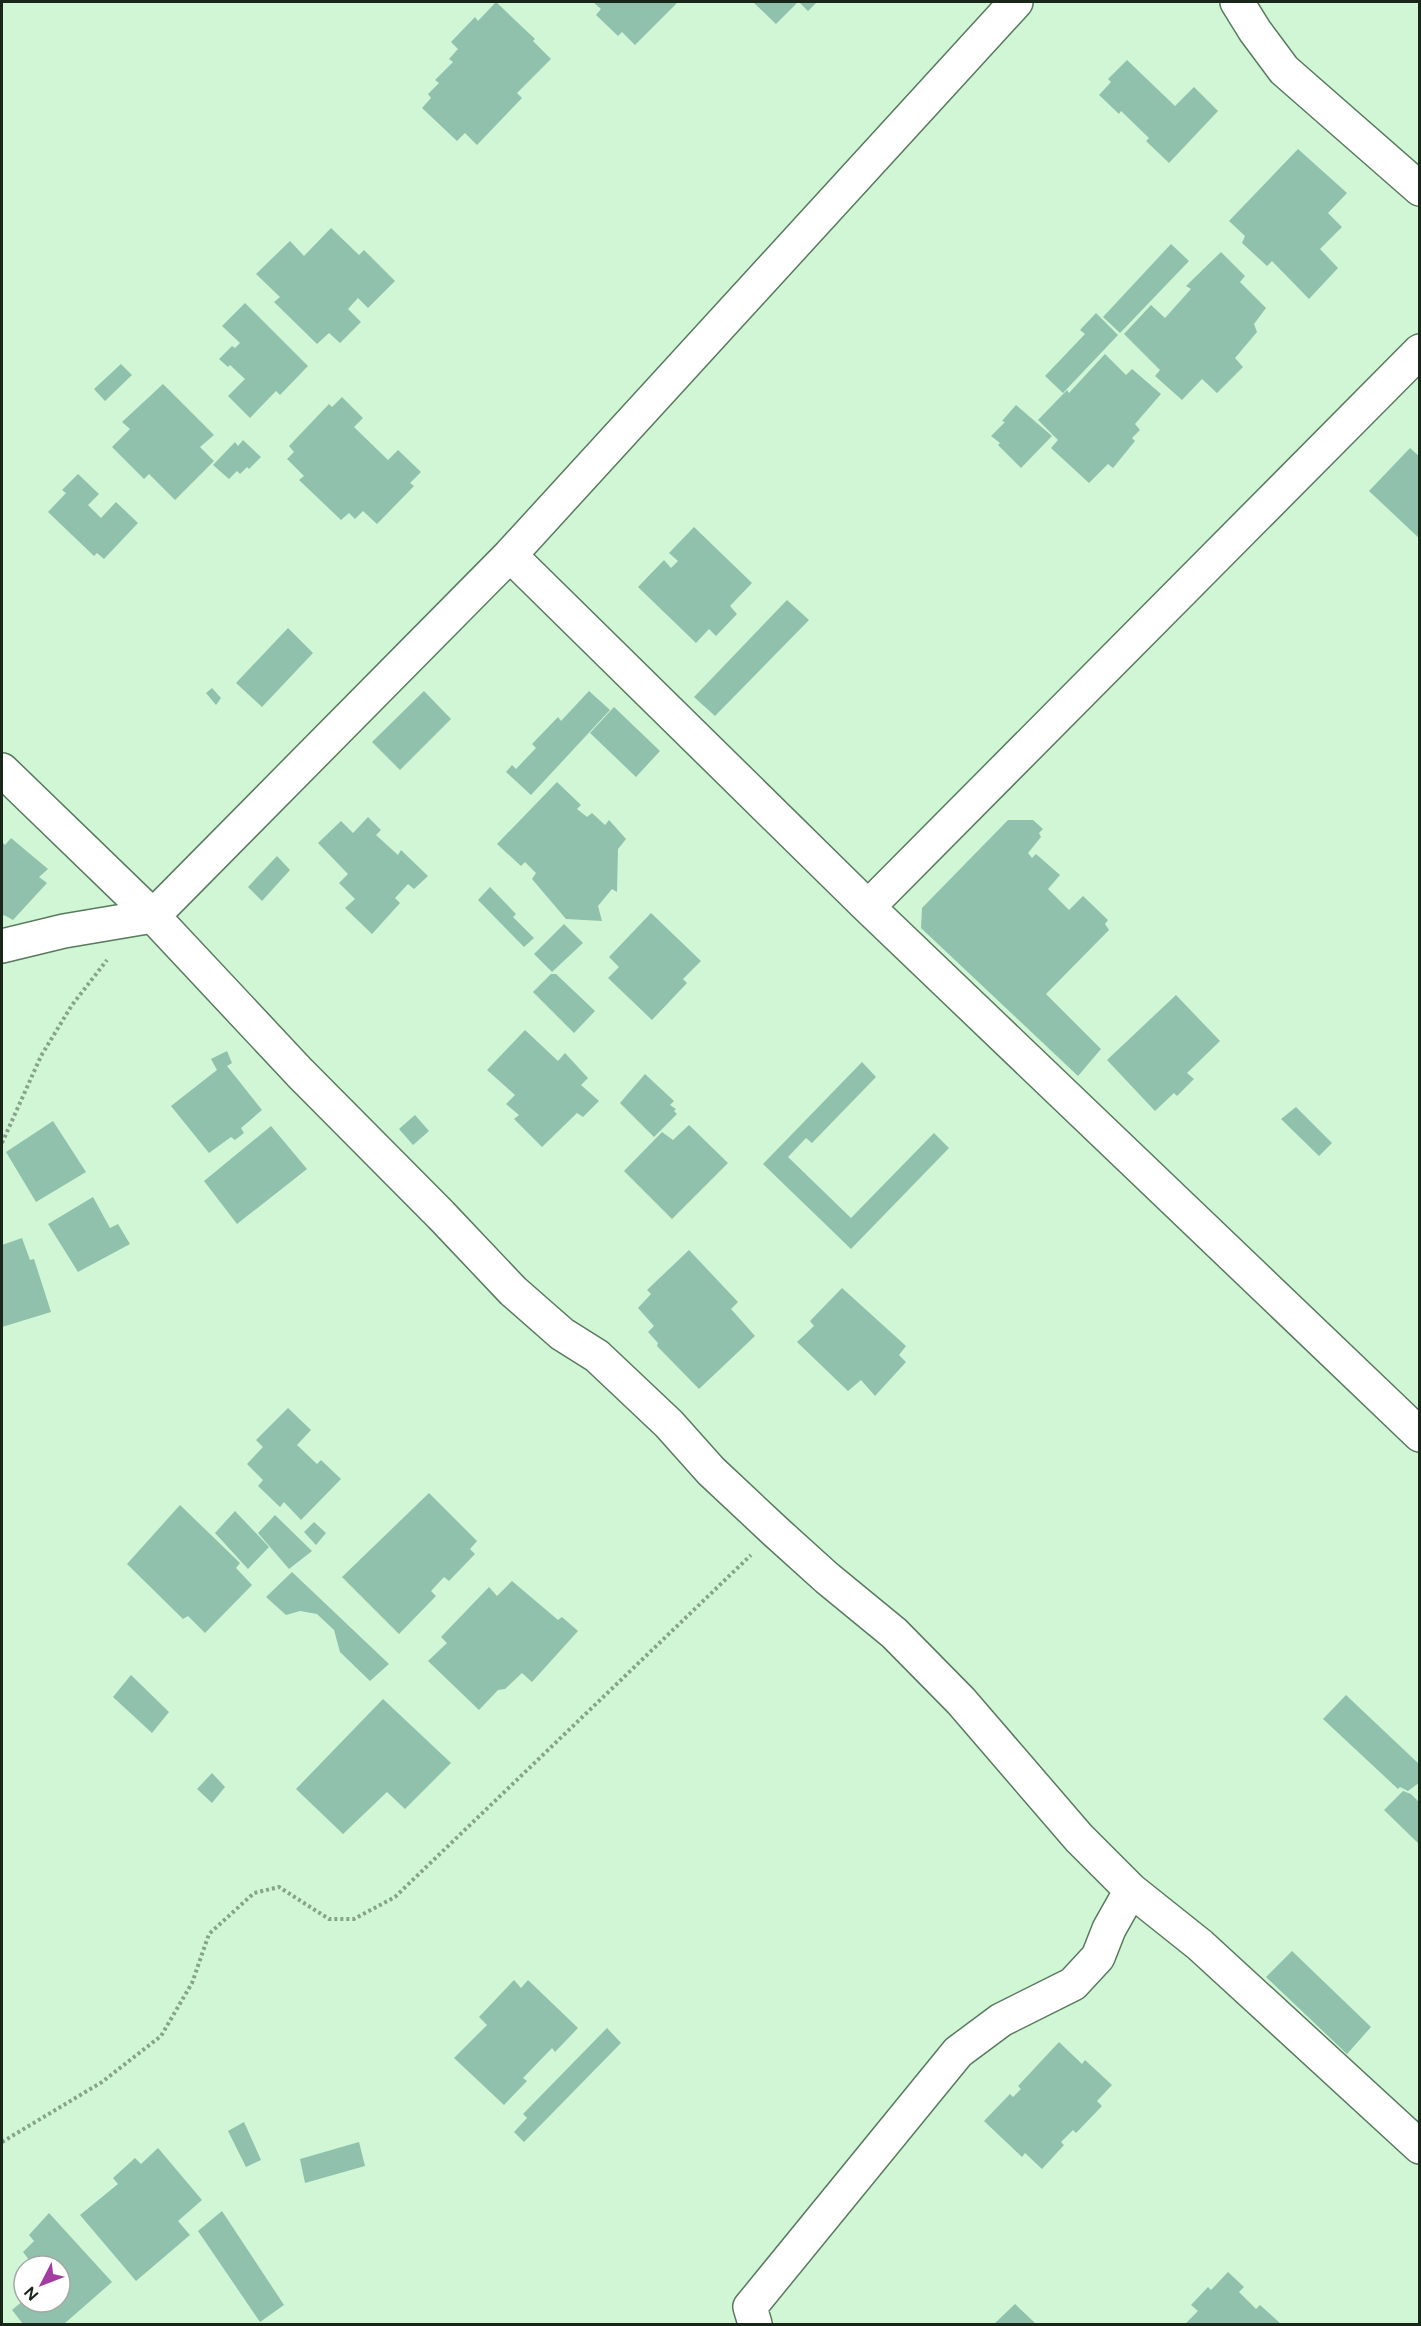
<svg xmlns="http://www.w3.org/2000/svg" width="1421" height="2326" viewBox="0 0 1421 2326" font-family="Figtree,sans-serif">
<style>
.building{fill:#8fc1ad}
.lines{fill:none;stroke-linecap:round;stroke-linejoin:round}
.minor-casing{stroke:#587a5d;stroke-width:36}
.path{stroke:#87a48b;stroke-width:4;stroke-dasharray:3 3;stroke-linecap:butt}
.minor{stroke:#fff;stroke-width:33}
</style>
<rect width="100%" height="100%" fill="#d0f6d5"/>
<path class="building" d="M496,2l39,37 -2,2 18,18 -34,34 5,5 -45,47 -12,-12 -8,8 -35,-33 9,-10 -3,-4 11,-11 -4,-3 18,-18 -4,-3 9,-10 -7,-7 24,-25 3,4z
M593,2h85l-43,43 -13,-13 -4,4 -22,-21 5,-6z
M753,2h45l-22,22z
M799,2h18l-9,9z
M1127,60l48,46 19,-19 24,24 -49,52 -23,-22 3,-3 -28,-27 -2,3 -20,-19 12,-13 -3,-3z
M1298,149l49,44 -19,20 14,14 -22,22 18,19 -29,31 -37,-38 -5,5 -25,-23 3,-7 -16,-15z
M331,228l28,27 5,-5 31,31 -27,27 -10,-10 -10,11 13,13 -21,21 -11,-10 -12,11 -43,-42 6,-5 -24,-23 34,-33 14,15z
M1171,244l18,17 -69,72 -17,-16z
M1221,252l24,24 -5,6 26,26 -12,16 3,8 -22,26 8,9 -26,26 -15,-14 -20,21 -27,-24 5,-6 -36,-36 27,-29 14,13 26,-29 -5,-3z
M245,303l63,63 -28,29 -4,-4 -26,27 -22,-22 17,-17 -15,-14 -2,2 -9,-8 13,-13 3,2 5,-5 -18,-17z
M1096,313l22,22 -55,58 -18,-17 40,-42 -5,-4z
M1105,354l21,21 6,-6 29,25 -26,30 5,6 -8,8 3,3 -22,27 -5,-4 -19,19 -38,-35 7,-8 -20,-20 29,-30 2,3z
M121,364l11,11 -27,26 -11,-12z
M163,384l51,51 -14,12 14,14 -39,39 -26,-26 -5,5 -32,-32 18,-18 -8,-7z
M342,397l21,21 -9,9 34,33 10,-10 23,22 -11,11 4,3 -37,38 -14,-13 -8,8 -6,-6 -8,7 -42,-40 5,-4 -17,-17 7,-7 -5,-6 40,-42 3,3z
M1016,405l36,31 -31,32 -23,-23 2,-2 -9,-7 14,-14 -3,-1z
M243,440l18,17 -12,12 -2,-2 -7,7 -3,-3 -8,8 -16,-14 22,-23 3,4z
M1410,448l10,9v82l-51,-48z
M78,474l21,20 -11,11 13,13 15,-16 22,21 -34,36 -7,-6 -3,3 -46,-44 18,-19 -4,-3z
M694,527l58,56 -22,23 7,8 -21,22 -7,-7 -13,14 -58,-56 26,-27 7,8 7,-7 -9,-8z
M787,600l22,20 -94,96 -21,-19z
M288,628l25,25 -51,54 -26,-24z
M212,688l9,10 -5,7 -10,-12z
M424,691l27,28 -51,51 -28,-28z
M589,691l21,19 -79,85 -25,-23 6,-7 4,4 20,-21 -4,-4 26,-27 3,4z
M614,707l46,44 -24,26 -46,-44z
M557,782l24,23 -4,4 10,8 5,-4 13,12 4,-5 17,19 -8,10 -1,43 -5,-3 -14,17 4,15 -36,-2 -34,-40 4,-6 -11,-11 -4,4 -24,-22z
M368,817l13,13 -5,5 22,20 3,-5 27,26 -14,13 -6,-5 -13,14 5,5 -28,31 -27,-26 10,-9 -16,-16 9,-9 -30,-31 23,-22 12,12z
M1008,820h25l10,9 -4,4 2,4 -13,16 4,5 4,-4 24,21 -12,14 21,21 14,-14 25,24 -3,4 4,6 -63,64 55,55 -23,27 -157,-148 1,-20z
M11,838l37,31 -9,8 8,6 -34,37 -9,-5 -2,2v-75l3,3z
M277,856l13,14 -28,31 -14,-14z
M490,887l26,27 -3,3 21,21 -10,9 -46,-47z
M651,913l50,48 -18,18 4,4 -35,37 -44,-42 11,-11 -10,-10z
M564,924l19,19 -31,29 -18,-18z
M551,974h5l39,37 -21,22 -41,-41z
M1176,995l44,46 -33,32 7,6 -17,17 -3,-3 -19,18 -48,-51z
M525,1030l33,31 7,-8 23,25 -7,7 18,16 -16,16 -6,-4 -35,34 -28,-28 5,-4 -13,-11 9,-9 -28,-25z
M227,1051l5,12 -5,3 35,44 -21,18 3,5 -9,7 -4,-3 -22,16 -38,-47 46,-36 -6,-11z
M862,1062l14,15 -64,66 -6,-5 -18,19 63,61 83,-85 15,15 -98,101 -88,-85z
M645,1074l29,27 -4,4 6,4 -2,2 3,3 -23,23 -34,-34z
M1296,1107l36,36 -13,13 -38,-37z
M415,1115l14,16 -16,14 -14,-16z
M53,1121l33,51 -50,30 -30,-50z
M689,1125l39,38 -56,56 -48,-48 38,-39 11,8z
M271,1126l36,43 -70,55 -33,-43z
M93,1197l17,31 8,-4 12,20 -52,28 -30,-48z
M22,1238l8,22 4,-1 17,53 -49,15v-82z
M689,1250l49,52 -7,7 24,27 -56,53 -42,-43 1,-3 -10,-11 6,-6 -16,-18 13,-14 -4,-4z
M842,1288l64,58 -7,9 7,7 -31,34 -14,-16 -13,11 -51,-49 17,-16 -4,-5z
M288,1408l23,22 -14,15 20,19 4,-4 20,19 -40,41 -17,-18 -4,5 -22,-21 5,-6 -16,-16 16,-17 -7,-7z
M429,1493l48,48 -7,8 5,5 -26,27 -5,-4 -13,14 5,5 -37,38 -57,-57z
M180,1505l60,58 -4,5 16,17 -47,48 -17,-17 -5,3 -56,-55z
M235,1511l34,36 -21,22 -33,-36z
M275,1515l37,36 -23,18 -31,-36z
M314,1522l12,11 -10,12 -12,-13z
M292,1572l97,92 -19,17 -30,-29 -6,-22 -17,-16 -17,-3 -14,4 -20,-18z
M512,1581l46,39 4,-3 16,14 -46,51 -10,-9 -17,16 -7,1 -19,20 -51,-49 19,-18 -6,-6 48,-50 8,9z
M131,1675l38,37 -17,21 -39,-36z
M1346,1695l74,70v17l-12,9 -8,-4 -2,2 -75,-70z
M383,1699l68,64 -46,46 -18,-17 -44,42 -47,-45z
M212,1773l13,14 -13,16 -15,-14z
M1403,1791l8,3 9,9v42l-36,-35z
M1292,1951l79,76 -24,27 -81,-77z
M514,1980l7,8 7,-8 50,48 -23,24 -3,-4 -29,30 4,3 -23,24 -50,-47 33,-33 -8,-8z
M607,2028l14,15 -97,99 -10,-10 13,-14 -4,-4z
M1059,2042l23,22 3,-4 27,25 -15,16 5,5 -26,27 -3,-3 -12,12 3,3 -22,24 -17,-16 -3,4 -38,-36 26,-27 3,3 8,-8 -3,-3z
M244,2122l17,38 -15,7 -18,-36z
M359,2142l6,24 -60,17 -5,-24z
M158,2148l44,52 -24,21 12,14 -54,46 -56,-66 38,-31 -5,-6 22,-20 6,6z
M222,2211l62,94 -24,17 -62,-91z
M49,2213l63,69 -48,42h-41l-11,-14 12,-10v2h36v-36h-32l2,-5 -7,-9 11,-11 -5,-6z
M1228,2272l16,15 -5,5 17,17 4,-4 21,19h-96l13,-13 -7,-6 17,-18 3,3z
M1015,2304l21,20h-42z"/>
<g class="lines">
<g class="minor-casing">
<path id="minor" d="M1237,2l18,29 29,39 136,119
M510,555l358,352 552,528
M2,770l151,146 357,-361 506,-553
M868,907l552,-556
M2,946l62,-15 89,-15 147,157 141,142 72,76 49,43 35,22 72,68 42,47 64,60 52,47 67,55 67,68 118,137 52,52 69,55 220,202
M755,2324l-5,-17 208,-255 43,-32 72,-36 25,-27 11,-28 22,-39"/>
</g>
<path class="path" d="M2,1143l39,-87 31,-51 35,-45
M2,2142l100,-60 59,-46 31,-53 17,-49 45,-41 25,-6 50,32h25l41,-22 356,-342"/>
<use href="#minor" class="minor"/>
</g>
<rect width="1421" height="2326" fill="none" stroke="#18271a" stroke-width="6"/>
<g transform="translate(42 2284) rotate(228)"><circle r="28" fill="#ffffff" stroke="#a3a9a3" stroke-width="1.5"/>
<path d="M0-4.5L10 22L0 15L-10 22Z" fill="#a33da1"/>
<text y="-9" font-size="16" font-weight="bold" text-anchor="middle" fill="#18271a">N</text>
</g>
</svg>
